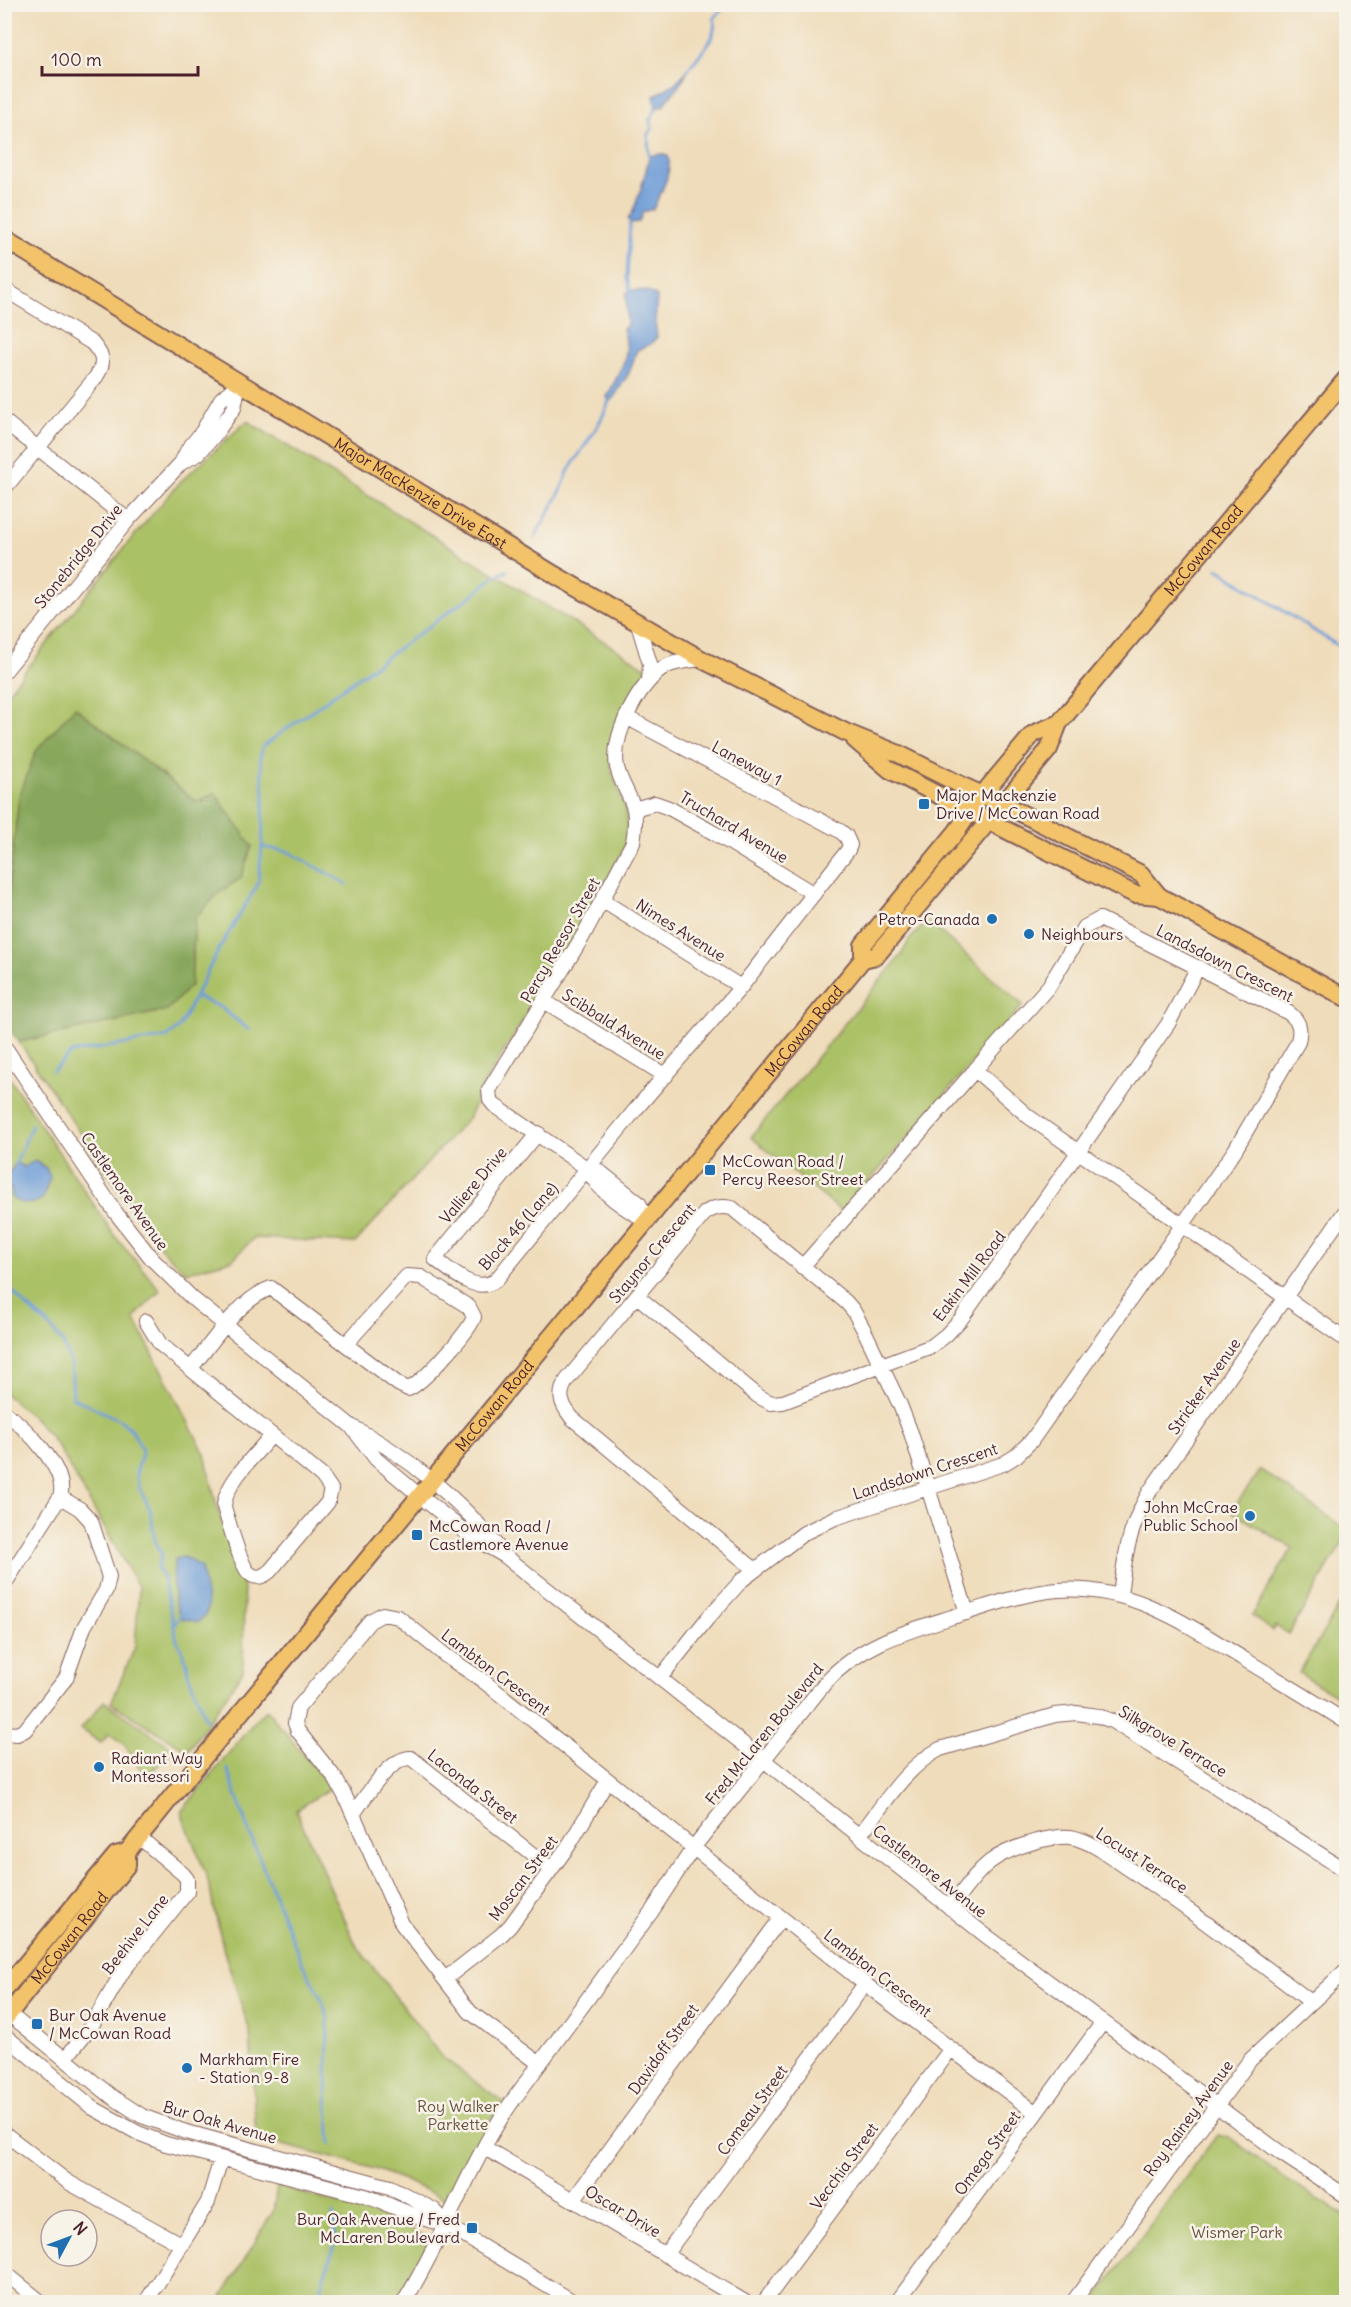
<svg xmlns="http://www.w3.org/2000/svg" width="1351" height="2307" viewBox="0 0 1351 2307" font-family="Delius,sans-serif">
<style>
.green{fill:#abc166;stroke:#7a7048;stroke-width:1.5}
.forest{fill:#88a75b;stroke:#696343;stroke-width:1.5}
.water{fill:#6e9dd7;stroke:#5c5e81;stroke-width:1.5}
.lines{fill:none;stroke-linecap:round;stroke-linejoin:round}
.stream{stroke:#6e9dd7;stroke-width:3}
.minor-casing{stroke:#84615d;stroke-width:16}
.major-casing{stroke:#84615d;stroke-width:20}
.minor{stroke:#fff;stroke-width:14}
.major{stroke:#f2c36a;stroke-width:16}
.poi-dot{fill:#1f6fb2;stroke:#f7f3e8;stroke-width:2}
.labels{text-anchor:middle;stroke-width:5;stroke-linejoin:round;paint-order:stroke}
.street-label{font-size:16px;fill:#4a1f2b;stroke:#f7f3e8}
.poi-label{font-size:16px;fill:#4a1f2b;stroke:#f7f3e8;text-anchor:start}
.park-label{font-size:16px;fill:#67503d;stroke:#f7f3e8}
</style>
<rect width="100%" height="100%" fill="#f7f3e8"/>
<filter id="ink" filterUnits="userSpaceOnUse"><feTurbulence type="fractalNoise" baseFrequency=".0167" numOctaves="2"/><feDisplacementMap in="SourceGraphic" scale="12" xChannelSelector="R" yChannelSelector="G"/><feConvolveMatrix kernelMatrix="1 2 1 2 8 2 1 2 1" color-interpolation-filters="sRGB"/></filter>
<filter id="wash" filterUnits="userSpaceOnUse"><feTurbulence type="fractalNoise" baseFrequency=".008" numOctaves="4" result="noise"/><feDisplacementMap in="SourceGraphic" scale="24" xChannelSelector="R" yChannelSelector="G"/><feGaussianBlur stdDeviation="1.35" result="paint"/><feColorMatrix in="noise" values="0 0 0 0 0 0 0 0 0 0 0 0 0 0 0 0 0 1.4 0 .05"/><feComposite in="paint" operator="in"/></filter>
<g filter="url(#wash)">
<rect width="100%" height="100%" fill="#efdcba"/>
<path class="green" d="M247,421l400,247c-10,28 -35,48 -37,79 -3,46 31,57 11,108l-49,87 -86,138 -17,37 -114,126 -101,-5 -22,22 -46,12 -18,-16 -30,-37 -119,-177 148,-32 24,-25 4,-67 26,-27 20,-13 -44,-76 -122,-94 -56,89 -14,124v-225l123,-153 53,-62z
M928,921l95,84 -181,207 -91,-75 151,-183 7,-14z
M4,1070l110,165 46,55 -26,28 71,136 12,53 27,81 -1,83 -55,80 -77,-48 24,-56 4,-59 -82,-143 -21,-25 -31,-26z
M1261,1470l85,59v8l-57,97 -13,-8 -3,5 -21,-15 40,-68 -61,-37z
M1346,1594v108l-47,-29z
M104,1701l70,48 -28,28 -22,-33 -15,-10 -8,9 -20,-14z
M267,1710l64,78 -35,22 60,135 85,111 63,47 -15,19 -39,80 -46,-22 -29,-11 -119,-31 -6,-106 -26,-81 -17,-74 -26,-65 78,-96z
M1217,2135l12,2 59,44 58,35v86h-253z
M277,2186l107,30 47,23 -35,63h-177l54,-90z"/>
<path class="forest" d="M75,707l122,95 18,-9 37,53 -11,32 -20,13 -26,27 -4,67 -24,25 -148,32 -15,-19 1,-102 14,-124 17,-46z"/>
<path class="water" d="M687,71c-7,18 -14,20 -24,35l-7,2 -2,-12 20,-12z
M661,154l7,2c5,17 -8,38 -15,53l-10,3 -4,10 -9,1 -2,-4c8,-8 19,-51 21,-63z
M630,290l17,1 10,6 -2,25 2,15 -6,7 -14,6 -8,23 -16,26 -4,2 -2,-4c12,-26 26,-39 16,-68l4,-4 -1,-31z
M35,1161l11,7 4,9 -7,21c-10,8 -21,7 -31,0l-1,-10h-6v-9l11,-16 8,4z
M182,1557l9,3 10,8 7,38 -2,8 -8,8 -17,-4c-10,-18 -9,-40 -6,-59z"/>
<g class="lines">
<path class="stream" d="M687,71c11,-17 31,-30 27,-53l6,-6 3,-8
M649,156l-1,-22 4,-5 -2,-9 6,-12
M630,223l-3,55 3,12
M535,538c7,-16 17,-30 25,-46 4,-7 5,-15 9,-22 14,-23 31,-43 40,-69
M1218,569l128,82
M262,847l25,4 60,33
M197,997l23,10 29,23
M53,1071l18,-18 97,-16 12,-11 39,-77 39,-65 4,-37 2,-53 -4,-37 3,-11 201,-145c12,-7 19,-15 29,-23 5,-4 9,-4 14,-7
M16,1163l16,-38
M4,1282l21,23 24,20 14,18 8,20 2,35 47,22 11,9 10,18 1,6 -6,21 3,13 11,22 5,32 7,14 -5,13 6,10 14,62 10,23 1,10 18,47
M174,1625l6,-9
M227,1768l22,64 53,131 20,37 6,19 -1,76 4,49
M318,2302l4,-20 14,-40 -3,-28"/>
</g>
</g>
<g filter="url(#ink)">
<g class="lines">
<g class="minor-casing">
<path id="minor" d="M4,289l88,54c11,13 14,18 4,34l-92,112
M4,421l124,99
M181,463l7,-14 14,-17 19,-33 18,-16
M638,624l12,40 -1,16
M4,672l124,-152 53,-57 17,-9 16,-18 20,-28 5,-25
M634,809l21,-6 14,5 45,25 100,61
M603,901l138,86
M544,1001l122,75
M4,1046l112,167 36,46 41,40 158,127c57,30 111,75 151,126
M538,1133l-103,126c16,12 41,36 61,21l140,-171 105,-122 107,-137 2,-5 -4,-9 -6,-5 -214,-114
M588,1169c8,21 39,42 59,51
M647,1220l-8,-17 -40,-32 -11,-2 -94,-64 -4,-5 -1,-10 94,-154 50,-94c2,-11 3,-22 1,-33 -4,-14 -14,-27 -17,-42 -6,-32 22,-83 48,-100 11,-6 24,-6 36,-8
M802,1267l173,-197 54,47 317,223
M637,1296l121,100 13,7 12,-1 149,-56 14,-11 15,-16 207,-295 30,-57
M146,1321l14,23 162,132 9,13 -3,13 -58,69c-6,5 -13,9 -21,2 -8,-7 -21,-53 -25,-66 0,-23 33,-54 48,-72
M191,1368c22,-26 47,-68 80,-80l127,96 10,5c14,-5 61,-57 66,-72l-5,-10 -48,-30 -14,-1 -61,68
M4,1412c21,15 65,58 56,85l-56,88
M351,1426l25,33 44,37 50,40 35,20 480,379 297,219 64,42
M754,1569l-182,-151c-11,-14 -15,-23 -5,-38l138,-167c9,-6 16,-7 27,-5l114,94 7,8 12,22 35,73 11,28 56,180
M1120,1595c5,-41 9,-68 30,-104l196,-281
M660,1678l47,-59 35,-39 62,-47 31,-15 168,-54 13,-8 16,-16 203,-290 63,-108c3,-14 2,-20 -9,-29l-189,-94 -15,8 -36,59 -74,84
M4,1733l13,1 8,-4 41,-52 18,-51 22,-37 3,-13 -18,-56 -11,-12 -20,-12
M353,1814c12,-16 37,-57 58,-56l140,111
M859,1836c24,-30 46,-69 81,-87l115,-34 21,-2 22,3 14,5 75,47 159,103
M950,1908c30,-38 35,-52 84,-66 12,-3 24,-6 36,-5 20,3 40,19 56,30 64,42 124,89 185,135
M445,1979l56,-44 9,-9 59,-81 39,-65
M4,2010l107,86 31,20 41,15 207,56 44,23 13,14 9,7 118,71
M4,2035l89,73 45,25 28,11 199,52c28,9 53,24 82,28
M65,2059l27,-34 31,-54 64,-79v-13l-4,-5 -44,-37
M540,2064l-70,-52 -68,-88 -57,-128 -10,-18 -37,-47 -3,-8 3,-15 72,-87 13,-7 15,3 48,39 36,24 383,304 171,129
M4,2133l64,49 114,63
M485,2148l260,154
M573,2200l208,-282
M665,2255l200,-271
M4,2272l37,30
M146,2302l62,-100 13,-43
M404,2302c40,-64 64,-137 107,-199l141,-192 41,-63 132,-165c34,-38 80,-51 127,-66 34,-10 70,-24 106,-27 71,-5 126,32 184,68 35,21 70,42 104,64
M764,2302l186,-252
M897,2302l206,-280
M1073,2302l177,-242 96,-90"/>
</g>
<g class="major-casing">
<g id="major">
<path id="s1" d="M4,239l551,336 146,84 144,73 54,22 64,32 40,18 138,70 18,22 187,102"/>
<path d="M855,740l35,30 118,61 126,63 25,2"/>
<path id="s2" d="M863,959l13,-3 173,-207 10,-26 287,-344"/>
<path d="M4,1990l112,-135 11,-3"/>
<path id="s3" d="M4,2020l123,-155v-13l63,-78 673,-815v-14l94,-114 25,-36 51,-61 26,-11"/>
</g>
</g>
<use href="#minor" class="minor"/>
<use href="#major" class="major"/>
</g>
</g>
<g class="poi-dot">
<rect x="918" y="798" width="12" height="12" rx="3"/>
<circle cx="992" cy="919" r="6"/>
<circle cx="1029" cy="934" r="6"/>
<rect x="704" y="1164" width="12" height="12" rx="3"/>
<circle cx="1250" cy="1516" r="6"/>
<rect x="411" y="1529" width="12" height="12" rx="3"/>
<circle cx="99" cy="1767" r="6"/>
<rect x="31" y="2018" width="12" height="12" rx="3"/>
<circle cx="187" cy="2068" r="6"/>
<rect x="466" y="2222" width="12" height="12" rx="3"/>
</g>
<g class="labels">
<g class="street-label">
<text dy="6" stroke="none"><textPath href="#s1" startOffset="488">Major MacKenzie Drive East</textPath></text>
<text dy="6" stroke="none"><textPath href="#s2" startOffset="536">McCowan Road</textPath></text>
<text transform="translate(78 556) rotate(-51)" y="6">Stonebridge Drive</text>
<text transform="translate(747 763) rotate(28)" y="6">Laneway 1</text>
<text transform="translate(734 827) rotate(31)" y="6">Truchard Avenue</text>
<text transform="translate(681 930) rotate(32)" y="6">Nimes Avenue</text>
<text transform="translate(560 940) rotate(-60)" y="6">Percy Reesor Street</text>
<text transform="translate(1225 963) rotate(27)" y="6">Landsdown Crescent</text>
<text transform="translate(614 1024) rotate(32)" y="6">Scibbald Avenue</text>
<text dy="6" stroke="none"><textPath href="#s3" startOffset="1275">McCowan Road</textPath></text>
<text transform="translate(473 1185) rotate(-50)" y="6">Valliere Drive</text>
<text transform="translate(125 1191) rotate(55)" y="6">Castlemore Avenue</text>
<text transform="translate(518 1226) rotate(-49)" y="6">Block 46 (Lane)</text>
<text transform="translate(652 1253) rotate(-50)" y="6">Staynor Crescent</text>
<text transform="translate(969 1276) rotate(-53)" y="6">Eakin Mill Road</text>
<text transform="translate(1204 1386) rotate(-55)" y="6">Stricker Avenue</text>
<text dy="6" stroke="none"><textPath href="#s3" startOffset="789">McCowan Road</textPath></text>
<text transform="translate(925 1471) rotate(-18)" y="6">Landsdown Crescent</text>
<text transform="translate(496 1672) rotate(37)" y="6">Lambton Crescent</text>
<text transform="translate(764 1734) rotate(-51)" y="6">Fred McLaren Boulevard</text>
<text transform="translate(1173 1741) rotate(31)" y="6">Silkgrove Terrace</text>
<text transform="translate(473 1786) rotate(38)" y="6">Laconda Street</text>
<text transform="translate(1142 1860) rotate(33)" y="6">Locust Terrace</text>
<text transform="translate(930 1871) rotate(38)" y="6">Castlemore Avenue</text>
<text transform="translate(523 1878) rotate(-53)" y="6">Moscan Street</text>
<text transform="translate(135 1934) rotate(-52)" y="6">Beehive Lane</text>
<text dy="6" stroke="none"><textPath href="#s3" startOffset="105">McCowan Road</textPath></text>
<text transform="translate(878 1973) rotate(38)" y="6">Lambton Crescent</text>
<text transform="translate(663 2049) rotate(-54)" y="6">Davidoff Street</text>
<text transform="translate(752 2110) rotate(-54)" y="6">Comeau Street</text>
<text transform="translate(1188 2118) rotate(-54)" y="6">Roy Rainey Avenue</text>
<text transform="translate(220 2122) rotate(16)" y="6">Bur Oak Avenue</text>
<text transform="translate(987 2153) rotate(-54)" y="6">Omega Street</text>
<text transform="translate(844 2166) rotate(-54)" y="6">Vecchia Street</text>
<text transform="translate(623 2211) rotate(31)" y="6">Oscar Drive</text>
</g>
<g class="poi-label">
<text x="936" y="801">Major Mackenzie<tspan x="936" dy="18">Drive / McCowan Road</tspan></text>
<text x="980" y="925" text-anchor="end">Petro-Canada</text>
<text x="1041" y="940">Neighbours</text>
<text x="722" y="1167">McCowan Road /<tspan x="722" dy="18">Percy Reesor Street</tspan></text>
<text x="1238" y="1513" text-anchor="end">John McCrae<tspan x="1238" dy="18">Public School</tspan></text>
<text x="429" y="1532">McCowan Road /<tspan x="429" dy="18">Castlemore Avenue</tspan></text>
<text x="111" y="1764">Radiant Way<tspan x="111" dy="18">Montessori</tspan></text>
<text x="49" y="2021">Bur Oak Avenue<tspan x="49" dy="18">/ McCowan Road</tspan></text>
<text x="199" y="2065">Markham Fire<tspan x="199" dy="18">- Station 9-8</tspan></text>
<text x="460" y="2225" text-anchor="end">Bur Oak Avenue / Fred<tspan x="460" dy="18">McLaren Boulevard</tspan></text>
</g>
<g class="park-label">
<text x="458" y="2112">Roy Walker<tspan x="458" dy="18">Parkette</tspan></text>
<text x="1237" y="2238">Wismer Park</text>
</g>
</g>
<rect width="1351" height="2307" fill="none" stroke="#f7f3e8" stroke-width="24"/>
<g transform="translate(69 2238) rotate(49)"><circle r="28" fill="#f7f3e8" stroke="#b29e9c" stroke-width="1.5"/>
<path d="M0-4.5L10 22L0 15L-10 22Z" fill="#1f6fb2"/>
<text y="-9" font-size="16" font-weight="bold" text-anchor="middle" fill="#4a1f2b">N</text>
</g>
<path d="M42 66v9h156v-9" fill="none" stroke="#4a1f2b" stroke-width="3"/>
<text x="51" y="66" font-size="18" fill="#4a1f2b" stroke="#f7f3e8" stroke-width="4.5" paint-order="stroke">100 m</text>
</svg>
